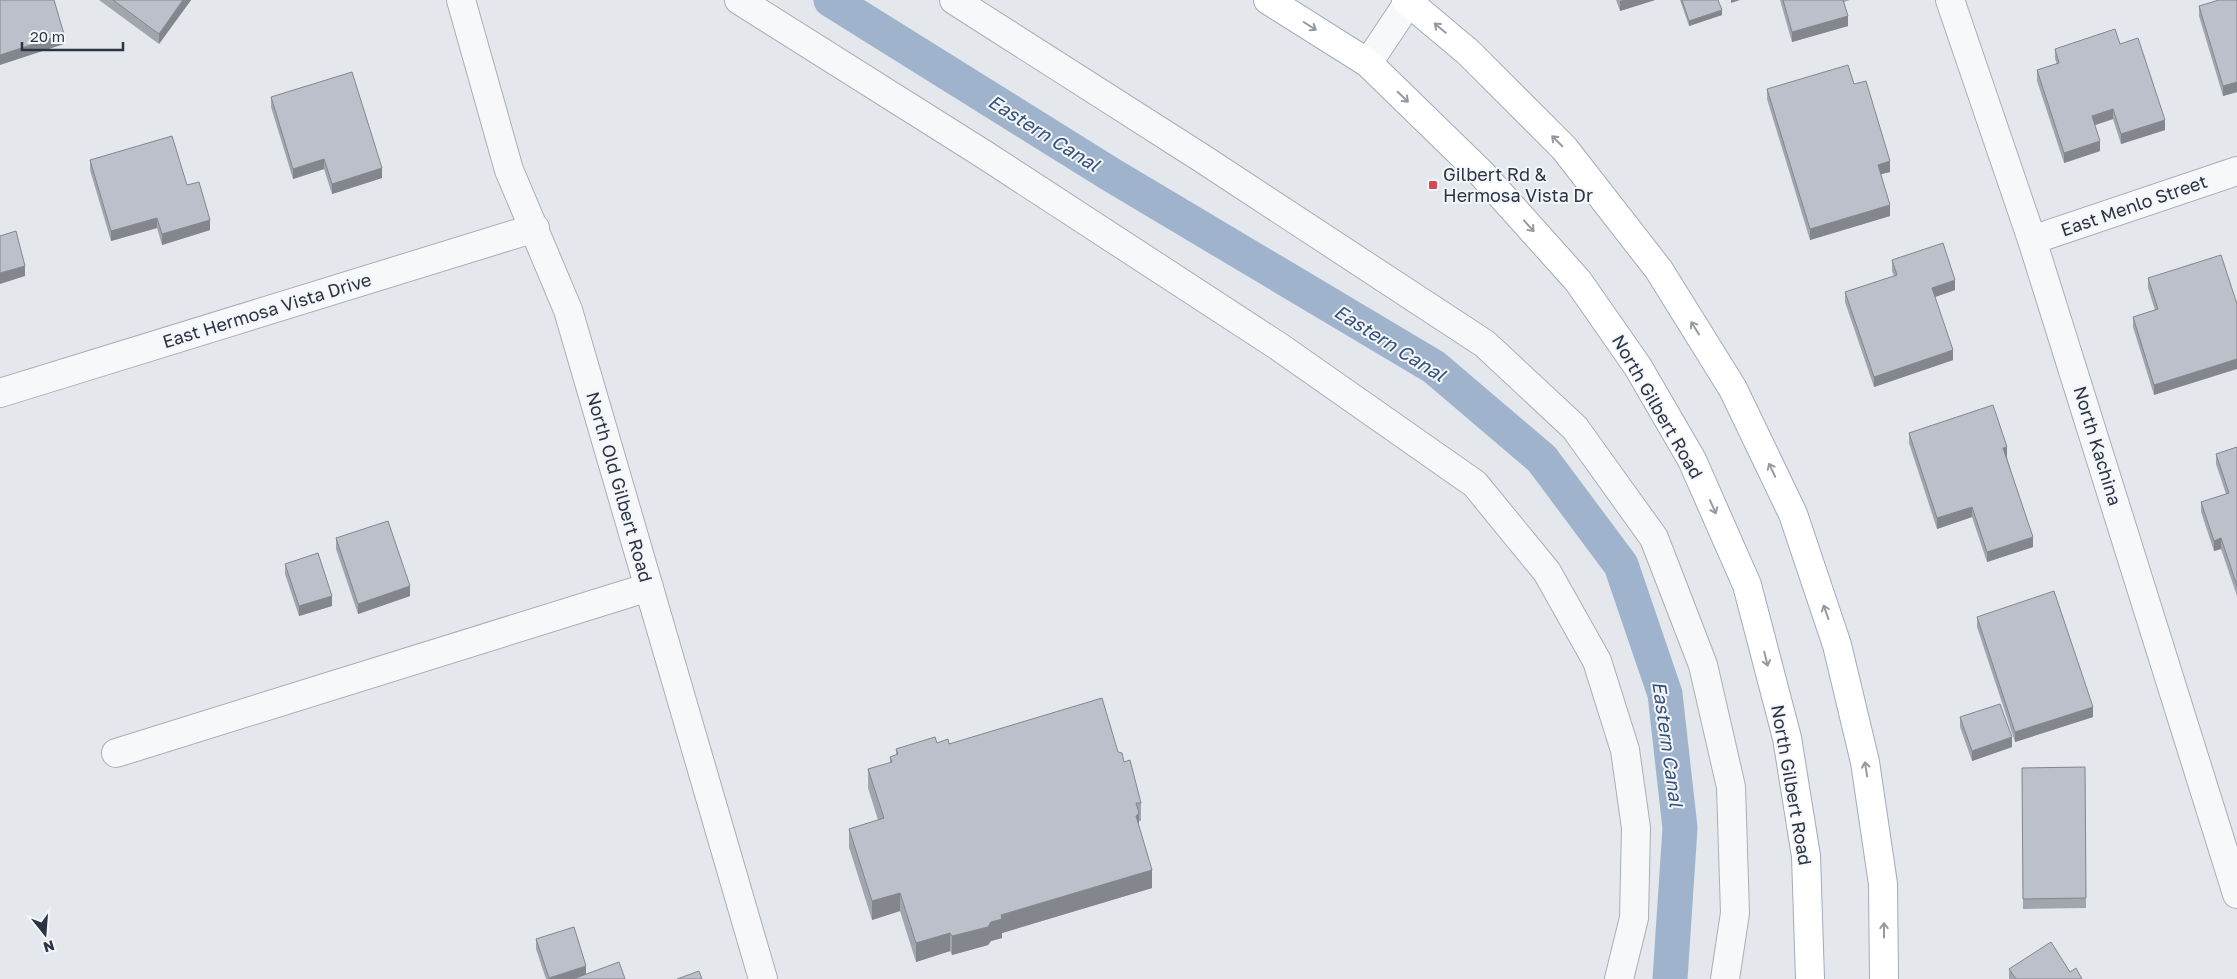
<svg xmlns="http://www.w3.org/2000/svg" width="2237" height="979" viewBox="0 0 2237 979" font-family="'Golos Text',sans-serif">
<style>
.lines{fill:none;stroke-linecap:round;stroke-linejoin:round}
.canal{stroke:#9fb4cc;stroke-width:35}
.minor-casing{stroke:#a9aeb7;stroke-width:30}
.major-casing{stroke:#a3abb8;stroke-width:30}
.minor{stroke:#f7f8fa;stroke-width:28}
.major{stroke:#fff;stroke-width:28}
.wall{fill:#a1a5ae}
.shaded-wall{fill:#83868d}
.building{fill:#bbc0ca;stroke:#83868d}
.oneway{stroke:#959aa2}
.poi-dot{fill:#d1495b;stroke:#f4f6f9;stroke-width:2}
.labels{text-anchor:middle;stroke-width:4;stroke-linejoin:round;paint-order:stroke}
.poi-label{font-size:18px;fill:#2b3445;stroke:#f4f6f9;text-anchor:start}
.street-label{font-size:18px;fill:#2b3445;stroke:#f4f6f9}
.water-label{font-size:19px;font-style:italic;fill:#34527a;stroke:#f4f6f9}
</style>
<rect width="100%" height="100%" fill="#e4e7ec"/>
<g class="lines">
<path class="canal" d="M831,0l279,174 324,193 108,92 79,106 44,129 15,134 -10,151"/>
<g class="minor-casing">
<path id="minor" d="M461,0l48,170 59,140 195,669
M739,0l246,155 293,191 197,138 72,88 50,89 28,89 11,78 -2,90 -15,61
M954,0l246,157 285,187 90,84 79,110 49,127 28,122 4,126 -10,66
M1950,0l82,240 205,654
M1368,63l42,-63
M2032,240l205,-69
M0,393l535,-165
M116,753l533,-166"/>
</g>
<g class="major-casing">
<path id="major" d="M1268,0l100,63 114,111 96,107 60,86 54,93 55,125 40,153 19,118 4,123
M1406,0l62,52 96,96 95,122 74,119 60,125 44,131 28,117 18,122 1,95"/>
</g>
<use href="#minor" class="minor"/>
<use href="#major" class="major"/>
</g>
<path class="wall" d="M99,0h92l-32,44z
M1616,0h39l-35,11z
M1680,0h38l4,15 -33,11z
M1780,0h70l-6,2 4,24 -56,16z
M2237,0v92l-14,4 -24,-80v-10z
M2120,44l45,86 -44,14 -8,-25 -18,6 5,26 -36,12 -27,-82v-11l20,-6 -2,-5v-10z
M1854,84l36,88 -9,2 9,42 -80,24 -43,-141v-10z
M271,97l111,81 -50,16 -8,-25 -31,10 -22,-72z
M90,160l97,25 23,45 -48,15 -5,-17 -46,13 -21,-71z
M1892,260l63,30 -20,7 18,63 -79,27 -29,-85v-10l49,-16 -2,-5z
M2148,278l89,26 -83,91 -21,-68v-10l22,-7 -7,-22z
M1909,433l98,24 26,90 -46,15 -15,-45 -35,12 -28,-86z
M2237,447v149l-16,-47 -7,2 -13,-39v-10l25,-8 -10,-30v-10z
M336,538l74,58 -52,18 -22,-65z
M285,564l47,42 -33,10 -14,-42z
M1977,617l116,100 -78,25 -38,-115z
M1960,717l52,30 -40,14 -12,-34z
M937,743l181,9 6,10 17,41v18h-2v5l13,62 -150,45v5l-11,3 -3,4 -36,10 -2,-4 -34,11 -16,-51 -28,9 -23,-73v-18l29,-9 -10,-32v-19l22,-6v-6l6,-2v-6z
M2085,767l1,141 -63,1 -1,-141z
M536,939l50,35 39,5h-79l-10,-30z
M2009,969l61,3 12,7h-73z"/>
<path class="shaded-wall" d="M183,0h8l-32,44v-10z
M1624,0h31l-35,11v-10z
M1731,0h9l-9,3z
M1722,10v5l-33,11v-5z
M1848,16v10l-56,16v-10z
M64,34v10l-64,21v-10z
M2237,82v10l-14,4v-10z
M2113,109v10l-21,7v-10z
M2165,120v10l-44,14v-10z
M2100,141v10l-36,12v-10z
M324,159v10l-31,10v-10z
M1890,161v11l-12,3v-10z
M382,168v10l-50,16v-10z
M1890,205v11l-80,24v-11z
M157,218v10l-46,13v-10z
M210,220v10l-48,15v-11z
M25,266v10l-25,8v-11z
M1955,280v10l-23,8v-10z
M1953,350v10l-79,27v-10z
M2237,359v10l-83,26v-10z
M2007,447v10l-4,1v-10z
M1972,507v10l-35,12v-11z
M2033,537v10l-46,15v-10z
M2221,538v11l-7,2v-10z
M410,586v10l-52,18v-10z
M332,596v10l-33,10v-10z
M2093,707v10l-78,25v-10z
M2012,737v10l-40,14v-10z
M1139,813v18l-3,-15z
M1152,870v18l-150,45v5l-11,3 -3,4 -36,10v-19l39,-14 10,-7z
M900,893v18l-28,9v-19z
M950,933v18l-34,11v-19z
M586,966v11l-13,2h-24v-1z"/>
<path class="building" d="M0,0h54l10,34 -64,21z
M113,0h70l-24,34z
M1682,0h36l4,10 -33,11z
M1783,0h60l5,16 -56,16z
M2219,0h18v82l-14,4 -24,-80z
M2115,29l5,15 18,-6 27,82 -44,14 -8,-25 -21,7 8,25 -36,12 -27,-83 22,-7 -4,-14z
M1848,65l6,19 12,-3 24,80 -12,4 12,40 -80,24 -43,-140z
M352,72l30,96 -50,16 -8,-25 -31,10 -22,-72z
M172,136l15,49 12,-3 11,38 -48,14 -5,-16 -46,13 -21,-71z
M16,231l9,35 -25,7v-37z
M1943,243l12,37 -23,8 21,62 -79,27 -29,-85 52,-17 -5,-15z
M2221,255l16,49v55l-83,26 -21,-68 25,-8 -10,-31z
M1993,405l14,42 -4,1 30,89 -46,15 -15,-45 -35,11 -28,-85z
M2237,447v139l-16,-48 -7,3 -13,-39 28,-9 -13,-39z
M388,521l22,65 -52,18 -22,-66z
M318,553l14,43 -33,10 -14,-42z
M2054,591l39,116 -78,25 -38,-115z
M1102,698l16,54 4,1 2,9 6,-2 11,43h-5l3,10 -3,3 16,54 -151,45 1,4 -11,3 -3,5 -36,9 -2,-3 -34,10 -16,-50 -28,8 -23,-72 35,-11 -16,-49 24,-7 -2,-5 8,-3 -2,-5 39,-12 2,6 11,-4 1,5z
M2000,704l12,33 -40,14 -12,-34z
M2085,767l1,131 -63,1 -1,-131z
M574,927l12,39 -37,12 -13,-39z
M2051,942l19,30 6,-4 6,11h-66l-7,-10z
M619,962l6,17h-52z
M699,971l3,8h-25z"/>
<defs><path id="oneway-shaft" d="M-6 0H5M1.5-3L5.5 0L1.5 3" fill="none" stroke-width="1.6" stroke-linecap="round" stroke-linejoin="round" transform="scale(1.25)"/></defs>
<g class="oneway">
<use href="#oneway-shaft" transform="translate(1310 26) rotate(32)"/>
<use href="#oneway-shaft" transform="translate(1440 28) rotate(-140)"/>
<use href="#oneway-shaft" transform="translate(1403 97) rotate(44)"/>
<use href="#oneway-shaft" transform="translate(1557 141) rotate(-135)"/>
<use href="#oneway-shaft" transform="translate(1529 226) rotate(48)"/>
<use href="#oneway-shaft" transform="translate(1695 328) rotate(-122)"/>
<use href="#oneway-shaft" transform="translate(1772 470) rotate(-115)"/>
<use href="#oneway-shaft" transform="translate(1713 507) rotate(66)"/>
<use href="#oneway-shaft" transform="translate(1826 612) rotate(-109)"/>
<use href="#oneway-shaft" transform="translate(1766 659) rotate(76)"/>
<use href="#oneway-shaft" transform="translate(1866 769) rotate(-99)"/>
<use href="#oneway-shaft" transform="translate(1884 930) rotate(-90)"/>
</g>
<rect class="poi-dot" x="1428" y="180" width="10" height="10" rx="2.5"/>
<g class="labels">
<g class="poi-label">
<text x="1443" y="181">Gilbert Rd &amp;<tspan x="1443" dy="21">Hermosa Vista Dr</tspan></text>
</g>
<g class="street-label">
<text transform="translate(2134 206) rotate(-19)" y="6">East Menlo Street</text>
<text transform="translate(267 311) rotate(-17)" y="6">East Hermosa Vista Drive</text>
<text transform="translate(1657 407) rotate(60)" y="6">North Gilbert Road</text>
<text transform="translate(2097 446) rotate(73)" y="6">North Kachina</text>
<text transform="translate(619 487) rotate(74)" y="6">North Old Gilbert Road</text>
<text transform="translate(1791 785) rotate(80)" y="6">North Gilbert Road</text>
</g>
<g class="water-label">
<text transform="translate(1044 133) rotate(32)" y="7">Eastern Canal</text>
<text transform="translate(1390 343) rotate(32)" y="7">Eastern Canal</text>
<text transform="translate(1668 744) rotate(82)" y="7">Eastern Canal</text>
</g>
</g>
<g transform="translate(45 934) rotate(163)" stroke="#f4f6f9" stroke-width="4" paint-order="stroke">
<path d="M0-4L9 19L0 12L-9 19Z" fill="#2b3445"/>
<text y="-8" font-size="14" font-weight="bold" text-anchor="middle" fill="#2b3445">N</text>
</g>
<path d="M22 42v8h101v-8" fill="none" stroke="#2b3445" stroke-width="2.5"/>
<text x="30" y="42" font-size="15" fill="#2b3445" stroke="#f4f6f9" stroke-width="4" paint-order="stroke">20 m</text>
</svg>
